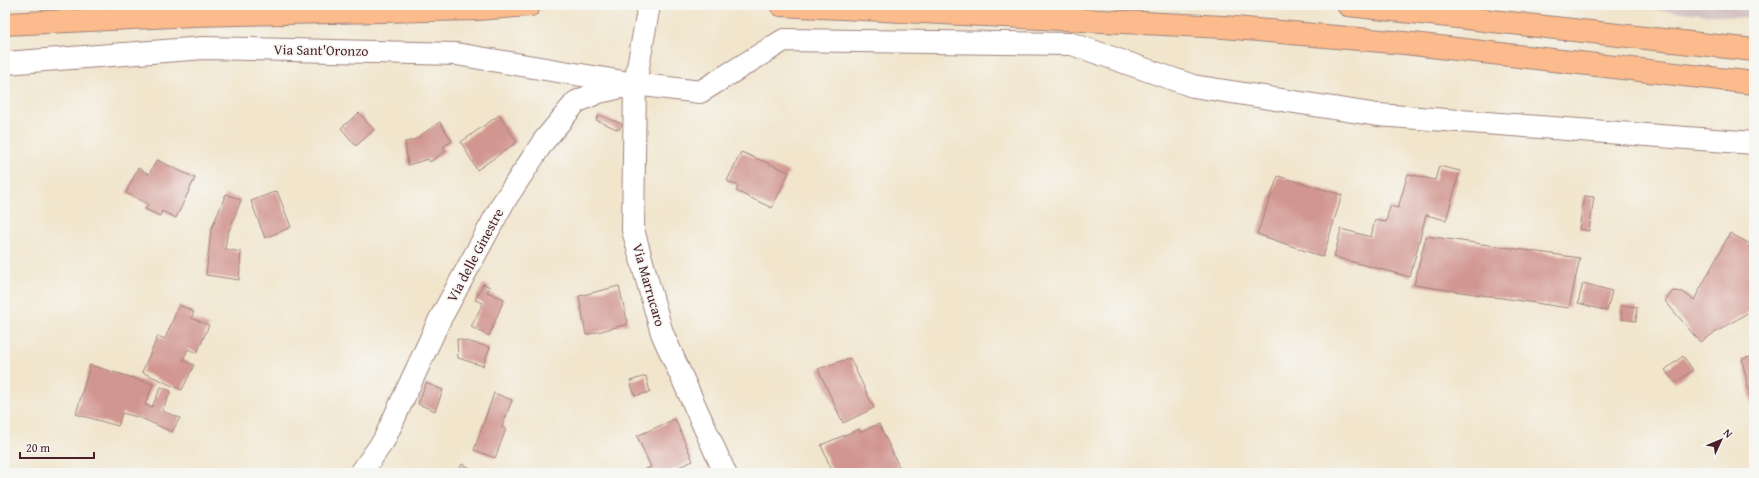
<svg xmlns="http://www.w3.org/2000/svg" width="1759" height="478" viewBox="0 0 1759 478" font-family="'Gentium Book Plus',serif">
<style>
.industrial{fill:#d2bfc0}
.building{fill:#d29691}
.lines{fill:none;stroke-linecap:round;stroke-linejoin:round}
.minor-casing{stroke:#9e827c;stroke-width:24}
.highway-casing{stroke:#9e827c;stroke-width:24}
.minor{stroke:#fff;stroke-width:22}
.highway{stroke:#fbbb8c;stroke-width:22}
.labels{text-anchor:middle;stroke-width:3.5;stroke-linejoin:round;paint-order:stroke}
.street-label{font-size:14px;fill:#4a1f2b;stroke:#f6f6f2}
</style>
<rect width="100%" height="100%" fill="#f6f6f2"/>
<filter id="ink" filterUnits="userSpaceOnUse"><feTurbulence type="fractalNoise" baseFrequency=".025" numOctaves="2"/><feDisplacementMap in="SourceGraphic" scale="8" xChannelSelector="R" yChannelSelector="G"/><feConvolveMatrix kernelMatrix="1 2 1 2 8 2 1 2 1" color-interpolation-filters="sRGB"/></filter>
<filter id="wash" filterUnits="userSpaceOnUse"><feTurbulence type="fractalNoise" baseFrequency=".012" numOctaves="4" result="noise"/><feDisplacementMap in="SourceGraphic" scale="16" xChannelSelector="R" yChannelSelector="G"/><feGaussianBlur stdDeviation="0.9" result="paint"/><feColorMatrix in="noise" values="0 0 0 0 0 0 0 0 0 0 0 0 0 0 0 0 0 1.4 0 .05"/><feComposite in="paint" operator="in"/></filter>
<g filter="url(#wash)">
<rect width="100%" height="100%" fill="#f1e5cc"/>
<path class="industrial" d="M1602,5h152v14l-149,-14z"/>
<g id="blocks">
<path class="building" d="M359,113l15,17 -18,16 -15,-18z
M499,115l18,27 -40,28 -16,-28z
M599,115l23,9 -3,6 -23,-10z
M440,122l12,19 -9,6 3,4 -16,11 -2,-3 -20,6 -3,-23 9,-2z
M741,152l48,20 -17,36 -36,-17 2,-5 -11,-5z
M157,160l38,18 -19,40 -14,-7 -2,5 -15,-7 3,-5 -22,-11 12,-25 11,6z
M1439,166l21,5 -14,49 -20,-5 -16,62 -76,-20 7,-28 30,8 4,-17 11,2 4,-16 8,2 10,-34 27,6z
M1278,176l64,19 -19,62 -66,-23z
M277,191l14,36 -26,11 -14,-37z
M226,194l15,6 -14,36 -2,13 16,3 -2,28 -33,-5 5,-45z
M1584,196l10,1 -5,34 -10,-2z
M1730,233l24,13v63l-54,33 -35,-41 8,-10 10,1 11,8z
M1426,236l154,22 -11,50 -155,-23z
M1583,283l29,8 -5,20 -29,-8z
M483,284l7,3 -3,5 17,7 -15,37 -18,-9 12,-24 -8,-3z
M619,286l9,38 -42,11 -7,-39z
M179,305l15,7 -3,6 18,7 -12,28 -9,-4 -5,11 11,5 -12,25 -40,-18 16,-36 7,3z
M1621,305l16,2 -1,14 -15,-2z
M457,339l33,8 -7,19 -25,-8z
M1683,356l10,14 -18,13 -10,-13z
M1754,356v55h-1l-11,-52z
M850,358l24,50 -31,15 -25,-54z
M90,365l63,19 -8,21 7,2 9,-20 10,4 -9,20 18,7 -8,14 -31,-14 -19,-5 -4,13 -42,-12z
M646,376l4,16 -15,4 -5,-15z
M426,383l17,7 -8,21 -17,-7z
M494,393l18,7 -10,27 4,2 -11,29 -21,-8z
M675,419l18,42 -28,12h-27l13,-6 -14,-31z
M879,424l23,49h-69l-12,-28 38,-16 1,3z
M462,464l17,9h-22z"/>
</g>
</g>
<g filter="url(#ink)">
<use href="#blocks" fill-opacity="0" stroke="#9e827c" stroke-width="1"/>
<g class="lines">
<g class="minor-casing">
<path id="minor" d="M649,5l-14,79 -2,146 29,103 63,140
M5,63l199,-15 252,6 179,30 65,8 84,-52 288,4 121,42 185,29 376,28
M361,473l23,-33 55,-119 64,-118 40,-61 33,-40 23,-10 27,-6"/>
</g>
<g class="highway-casing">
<path id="highway" d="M781,5l443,22 180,16 350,40
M1348,5l406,45
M5,24l189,-9 283,-6 53,-4"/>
</g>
<use href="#minor" class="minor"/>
<use href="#highway" class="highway"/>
</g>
</g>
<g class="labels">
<g class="street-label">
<text transform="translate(321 50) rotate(1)" y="5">Via Sant'Oronzo</text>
<text transform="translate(475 255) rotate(-62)" y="5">Via delle Ginestre</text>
<text transform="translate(649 285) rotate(74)" y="5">Via Marrucaro</text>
</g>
</g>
<rect width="1759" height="478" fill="none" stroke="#f6f6f2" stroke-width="20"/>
<g transform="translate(1721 440) rotate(46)" stroke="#f6f6f2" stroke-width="3" paint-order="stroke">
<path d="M0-3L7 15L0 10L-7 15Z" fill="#4a1f2b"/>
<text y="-6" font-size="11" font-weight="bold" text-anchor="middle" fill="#4a1f2b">N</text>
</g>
<path d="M20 452v6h74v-6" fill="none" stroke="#4a1f2b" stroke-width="2"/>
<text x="26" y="452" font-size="12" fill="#4a1f2b" stroke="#f6f6f2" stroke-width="3" paint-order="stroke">20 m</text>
</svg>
